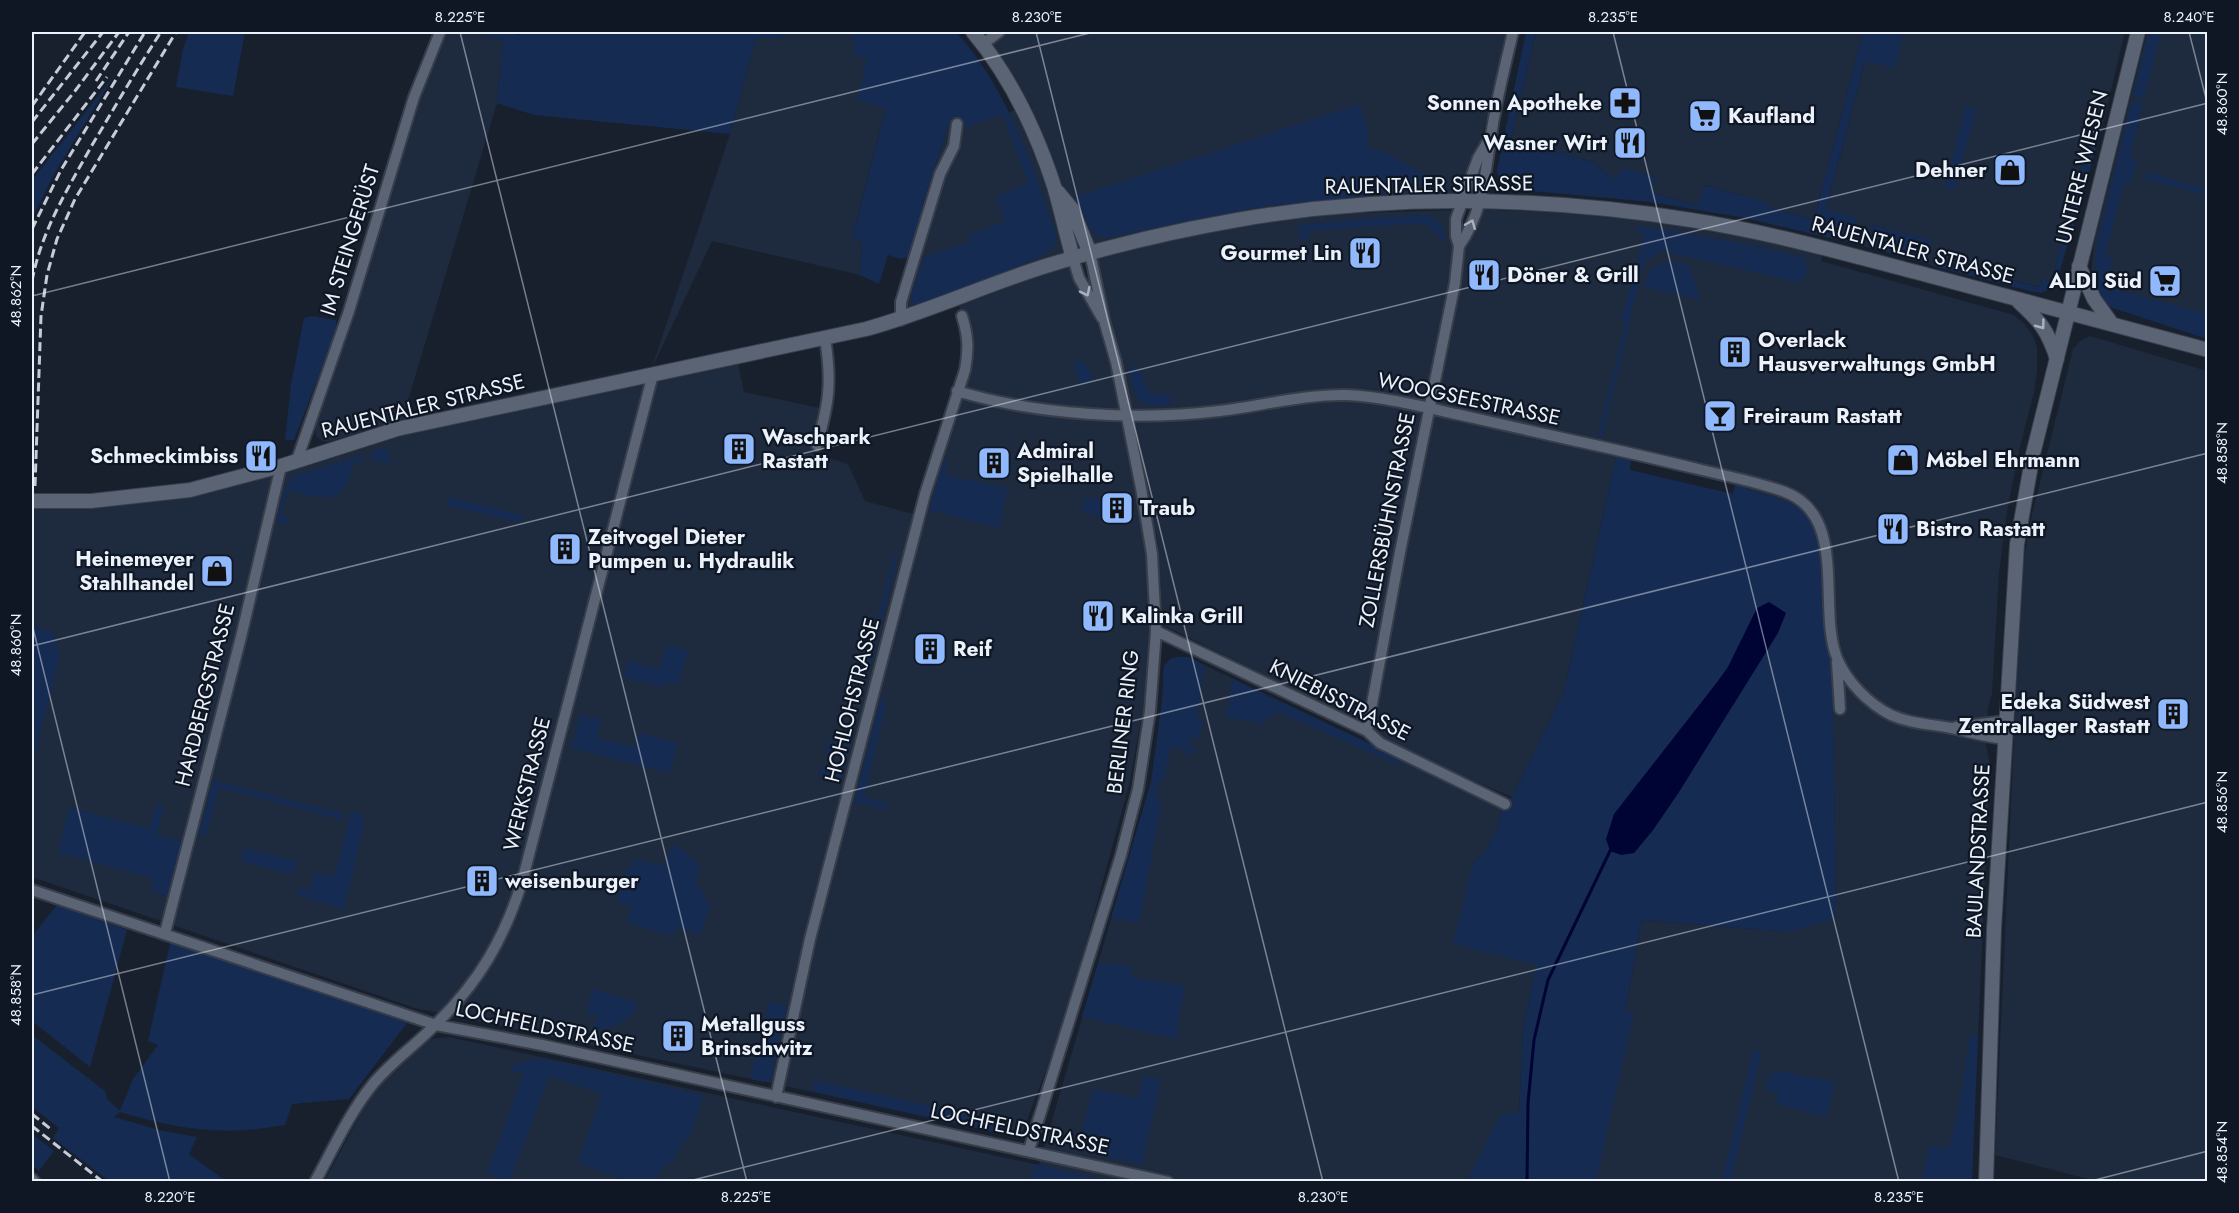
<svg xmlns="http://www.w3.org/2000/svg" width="2239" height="1213" viewBox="0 0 2239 1213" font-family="Jost,sans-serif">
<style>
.built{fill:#1e2a3d}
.green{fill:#162b51;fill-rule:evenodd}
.water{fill:#000435}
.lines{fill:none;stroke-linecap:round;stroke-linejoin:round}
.stream{stroke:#000435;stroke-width:3}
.minor-casing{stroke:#373d49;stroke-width:14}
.tertiary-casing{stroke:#373d49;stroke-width:16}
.minor{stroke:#5a6475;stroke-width:10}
.tertiary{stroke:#5a6475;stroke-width:14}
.rail{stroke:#c5ccd7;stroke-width:3;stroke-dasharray:9 4.5;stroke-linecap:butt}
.oneway{stroke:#aab2bf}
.ticks{fill:none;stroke:#ecf2fc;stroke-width:1.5;stroke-opacity:0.45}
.labels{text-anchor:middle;stroke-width:4.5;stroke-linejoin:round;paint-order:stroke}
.poi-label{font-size:21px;font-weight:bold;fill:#ecf2fc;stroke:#0f1724;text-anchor:start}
.street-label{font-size:21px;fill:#ecf2fc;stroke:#0f1724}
.neatline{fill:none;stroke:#ecf2fc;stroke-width:2}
.ticks-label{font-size:15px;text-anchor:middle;fill:#ecf2fc}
</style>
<rect width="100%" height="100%" fill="#18202e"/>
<path class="built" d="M446,32h31l26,9 -6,62 -94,314 44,-7 206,-46 77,-230 26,-96h24l4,-6h69l14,27 19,48 -34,131 10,4 -2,33 -148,-34 -58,123 -201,46 -49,9 -76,23 -6,-1 -6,-5 -1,-9 39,-115 75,-242z
M977,32h530l-40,168 -119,4 -263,47 -30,-80z
M1536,32h327l-49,188 -46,-13v-4l-63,-18 -7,21 -47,-14 4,-16 -42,3 -20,-17 -82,-23z
M1897,32h228l-23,96 -9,-3 -42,157 -11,5 -102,-27 -2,7 -10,-4 5,-22 -58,-16 -6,22 -15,-4 5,-25 -31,-8 39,-149 38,-24z
M2147,32h60v285l-111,-29 -5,-14 3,-31z
M1018,109l58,145 -178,66 28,-111 -4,-1 25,-79 7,-9 49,-6z
M1474,209l72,3 93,7 100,17 83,18 -1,7 193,54 10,8 9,13 4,11v23l-3,22 -16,63 -11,57 -8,61 -7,121 -4,14 -2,37 4,20 -12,272 -16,144h-383l46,-170 17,-91 146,12 48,-28 -4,-234 -97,-185 -119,-28 -52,234 -52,106 -130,-55 -8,-13 -211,-104 -5,-83 -26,-123 210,-21 48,6 40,9z
M1465,210l-39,194 -47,-8 -198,15 -48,-1 -48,-151 144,-31 58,-9 59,-6z
M1079,261l30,102 14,56 26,137 3,60 -9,94 -14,75 -63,232 -45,119 -606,-128 -383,-131v-369h58l80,-8 30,-5 199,-60 339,-72 6,29 81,17 -13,44 36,11 17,37 56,15 45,-144 1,-48 -10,-22z
M2090,336l117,35v810h-111l-101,-26 26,-573 8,-55 44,-178 7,-8z
M1178,657h10l314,151 -5,21 -13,25 -11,8 63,103 -13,65 -4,82 -19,4 -33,65 -1143,1 49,-91 57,-52 19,-2 590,128 112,-383 11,-80 2,-36 6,-7z"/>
<path class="green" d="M189,32h56l-12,64 -57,-9 7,-38z
M477,32h35l5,3 14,-3h253l-4,6h-24l-26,96 -196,-19 -37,-12 6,-62z
M830,32h126c51,56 74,128 99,198l2,8 -3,9 -15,11 -117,46 -5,1 -4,-1 -2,-8 13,-40 45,-13 -1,-8 36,-13 -8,-25 32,-14 -25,-68 -37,12 -11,-7 -8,9 -25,78 4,2 -14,47 -11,3 -13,-4 -9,29 -19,-9 2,-33 -10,-4 34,-130 -29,-8 10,-41 -13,-4 -1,-23z
M1526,32h10l-25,107 82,23 20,17 12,-11 31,9 -5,15 47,14 6,-21 65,18v4l45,13 49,-188h34l6,5 -8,31 -30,-7 -39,148 32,9 -6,25 -107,-25 -94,-16 -142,-13 -9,-5 -3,-14z
M2149,32h12l-17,67 -11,-3z
M113,77l-60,99 -21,43v-39z
M2132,101l11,2 -13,54 7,3 -5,22 -7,-1 -20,74 8,3 -7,26 15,4v3l86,23v25l-97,-32 -11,-12 -5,-14 3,-38z
M1360,104l7,22 1,22 15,3 68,38 -17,1 -3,-7 -46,2v9l-117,12 -162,32 -14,-6 -17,-35z
M1965,107l11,2 -21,81 -10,-2z
M2093,125l9,3 -47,159 -14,6 -11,-2 -94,-24 2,-7 101,27 3,-7 9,1z
M2146,172l61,17v6l-63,-16z
M1417,215h10l15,10 3,16h-5v-5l-15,-13 -116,8 1,8 -10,1 -2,-15z
M1873,225l59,15 -6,23 -59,-16z
M1638,226c55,9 110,17 165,31l5,9 -4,13 -7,3 -135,-31 -18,11 -42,176 -4,-1 27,-115 -4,-2 24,-87 -8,-2z
M1663,262h11l16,3c2,14 10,22 9,35l-55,-13 5,-16z
M311,316l25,4 1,8 -43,112h-9l6,-55 13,-67z
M1074,360c12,1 18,10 18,22l-14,1c1,-10 -4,-14 -4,-23z
M1135,364l2,7h4c5,19 5,27 28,22l2,8 -2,5c-32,2 -34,-7 -40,-37z
M384,448l4,3 3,13 -20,-5 2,-8z
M362,455v8l-8,-1c-11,46 -28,37 -66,29l-7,24 8,3 -2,7 -11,-3 9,-34 9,-12z
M1616,457l15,3 -1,10 103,24 2,-9 74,24 12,16 11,115 4,264 -2,15 -46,13 -146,-12 -17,91 9,2 -38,168h-129l33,-66 19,-3 4,-82 13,-65 -83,-21 20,-82 11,-8 13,-25 5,-21 10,-11 52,-106zM1757,608l-6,65 -72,119 -26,38 -19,23 9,-75 48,-60 37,-51z
M943,461l5,2 -2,12 62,13 -9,40 -70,-18z
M448,497l75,18 -2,8 -75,-18z
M1085,497l22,4 -4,16 -21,-5z
M894,555l4,1 -29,114 -3,4h-8l-3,-5 2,-2 7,2z
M32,627l20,4 8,23 -28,112z
M666,645l22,6 -9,32h-15l-1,4 -39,-10 4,-16 32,8z
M1178,657h10l16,8 -7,51 6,3 -4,20 -7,-1 -2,8 8,3 -12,8v-8l-15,-2 -7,34h-6l-2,14 6,7 -23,121 -28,-5 40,-136 11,-80 2,-36 6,-7z
M1233,679l167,79 1,8 -120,-53 -10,2 -7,9 -38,-7z
M1314,686l40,18 4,-7 6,3 -4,7 -11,4 -4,-1 -34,-16z
M881,699l3,1 2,5 -22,92 22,6 1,7 -33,-8z
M580,715l21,4 -4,19 38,9 4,-14 39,10 -8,30 -99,-25z
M849,720l7,2 -15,60 -23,-6 3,-10 15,3 3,-12 -14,-3 4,-13 14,3z
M213,780l131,34 -1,6 -124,-32 -13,48 -7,-2z
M156,804l8,2 -7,29 25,6 -15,55 -14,-4 -1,-14 -94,-25 11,-46 81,22z
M351,811l11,3 3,6 -21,90 -47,-15 2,-7 10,2 6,-17 17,2 4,-3z
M676,844l24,22 -4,20 9,7v8l6,3 -11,30 -24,-6 -3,8 -46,-13 4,-16 -14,-4 10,-36 4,1 3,-9 30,7 4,-14z
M244,848l53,13 -3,11 -5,2 -45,-12 -3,-4z
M57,905l70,25 -37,137 -58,-46v-85z
M171,939l236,84 -58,76 -57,5 -7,21c-63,11 -104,5 -165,-13l-6,5 49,14 34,6 -8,17 38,28 -118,-1 -56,-43 6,-10 -27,-21v-72l73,56 2,8 13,12 13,-32 25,-34 -10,-4z
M1110,963l22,4 -1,10 54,9 -9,53 -94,-22 16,-53z
M592,989l42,12 3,4c-6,18 -25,21 -42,27l-2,-7 5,-9 -12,-3z
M769,1002l18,4 -16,73 -6,3 -15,-3z
M1970,1036l8,1 -6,144h-51l9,-35 19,3 11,-50z
M1753,1050l9,2 -31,129h-9z
M540,1058l164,37 -15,44 -7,4 -6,14 -15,13 -6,11h-27l-50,-18 24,-69 -53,-18 -39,105h-9v-1l-14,-8 37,-99 -15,-2 4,-6z
M1778,1071l57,11 -8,35 -48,-12 -3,-5 2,-7 -12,-3 4,-15z
M1143,1075l18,5 -19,85 -64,-14 14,-62 46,9z
M814,1080l153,34 1,6 49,11 -1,6 -202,-45z
M32,1134l22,17 -15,20 -7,-6z
M1035,1164l75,17h-80z"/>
<path class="water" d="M1769,602l17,11 -8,20 -99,159 -26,38 -19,23 -13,2 -11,-4 -4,-12 8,-25 104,-133 10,-14 29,-59z"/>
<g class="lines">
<path class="stream" d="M1527,1182l1,-79 6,-63 14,-60 62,-129"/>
<g class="minor-casing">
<path id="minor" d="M983,44l16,-12
M1459,246c24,-33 26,-71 32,-110 5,-35 14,-70 22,-104
M1073,258l6,20 23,40
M901,320v-18l39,-128 14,-28 3,-22
M957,391c79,24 181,30 262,20 43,-5 85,-17 128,-16 37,2 73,11 109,19 40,9 80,18 120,27 42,9 84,19 126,29 28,7 56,12 83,22 64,24 32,116 52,166 10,24 32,46 54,57 20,9 39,9 60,13 18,4 35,9 54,11
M817,445c12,-42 15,-63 8,-107
M297,460l52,-149 65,-214 26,-65
M1156,631l211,100 13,12 125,61
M1837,662l3,47
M1956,727l50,-6
M1367,731l33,-179 55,-269 4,-37 -3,-10v-17l22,-61 13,-22
M32,890l404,135 106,20 626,137
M165,933l76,-296 40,-171
M776,1097l34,-158 115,-445 40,-124c4,-21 3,-35 -3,-54
M1029,1150l92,-295 17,-66 12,-78 6,-80 -4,-77 -11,-66 -25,-126 -11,-38 -15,-71
M32,1179l3,3
M315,1182c18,-33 35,-70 58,-98 19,-23 43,-39 63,-60 43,-42 68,-85 86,-142l131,-508"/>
</g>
<g class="tertiary-casing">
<path id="tertiary" d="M973,32c37,44 63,99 81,154 7,24 12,48 19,72
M1058,192l14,17 18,44
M2079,266l15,33 18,25
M2019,302c21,19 29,29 38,57
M32,501h59l99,-11 91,-24 116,-37 469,-100c62,-17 121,-45 183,-64 61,-19 125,-34 188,-45 150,-26 304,-24 454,0 80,12 158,35 236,55 93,25 187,50 281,75
M1986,1182l8,-253 23,-385 16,-90 105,-422"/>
</g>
<use href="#minor" class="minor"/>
<use href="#tertiary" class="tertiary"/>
<path class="rail" d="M96,81l33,-49
M32,106l53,-74
M32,122l71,-90
M32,144l43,-53 44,-59
M32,174l75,-97
M32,229l29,-59 84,-138
M32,281c9,-49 35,-91 59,-134 23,-39 46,-78 70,-115
M35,486l6,-170 6,-41 10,-36 18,-40 101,-167
M32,1114l21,17
M32,1126l71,56"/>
</g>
<defs><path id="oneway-chevron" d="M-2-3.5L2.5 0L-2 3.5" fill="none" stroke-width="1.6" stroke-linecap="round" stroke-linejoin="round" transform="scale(1.5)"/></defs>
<g class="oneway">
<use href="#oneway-chevron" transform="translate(1471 224) rotate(-68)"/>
<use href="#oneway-chevron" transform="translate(1086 292) rotate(64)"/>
<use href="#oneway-chevron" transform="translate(2041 325) rotate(53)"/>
</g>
<path class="ticks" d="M460,32l287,1150M1036,32l287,1150M1613,32l286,1150M2189,32l19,74M32,296l1062,-264M32,624l138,558M32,646l2176,-543M32,995l2176,-542M685,1182l1523,-380M2087,1182l121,-31"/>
<defs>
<g id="pharmacy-square" transform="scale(1.725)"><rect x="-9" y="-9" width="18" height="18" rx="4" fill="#90b8fd" stroke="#0f1724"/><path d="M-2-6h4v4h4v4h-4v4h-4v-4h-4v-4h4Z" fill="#111"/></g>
<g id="supermarket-square" transform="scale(1.725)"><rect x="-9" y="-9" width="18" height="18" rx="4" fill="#90b8fd" stroke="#0f1724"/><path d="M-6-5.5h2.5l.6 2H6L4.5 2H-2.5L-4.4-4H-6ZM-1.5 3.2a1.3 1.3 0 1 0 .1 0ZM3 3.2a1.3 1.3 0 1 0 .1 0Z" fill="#111"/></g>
<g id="restaurant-square" transform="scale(1.725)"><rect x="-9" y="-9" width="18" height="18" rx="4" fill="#90b8fd" stroke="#0f1724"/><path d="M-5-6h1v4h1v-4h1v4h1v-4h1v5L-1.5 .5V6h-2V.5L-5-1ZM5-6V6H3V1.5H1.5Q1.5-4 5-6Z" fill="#111"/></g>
<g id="shop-square" transform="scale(1.725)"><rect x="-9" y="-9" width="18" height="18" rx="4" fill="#90b8fd" stroke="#0f1724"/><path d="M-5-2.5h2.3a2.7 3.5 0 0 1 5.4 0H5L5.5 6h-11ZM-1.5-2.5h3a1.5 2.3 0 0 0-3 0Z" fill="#111"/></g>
<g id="building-square" transform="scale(1.725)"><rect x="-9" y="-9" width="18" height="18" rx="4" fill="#90b8fd" stroke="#0f1724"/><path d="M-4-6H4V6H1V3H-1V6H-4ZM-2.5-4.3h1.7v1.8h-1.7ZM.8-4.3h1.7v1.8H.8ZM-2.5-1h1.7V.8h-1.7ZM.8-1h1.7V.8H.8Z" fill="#111"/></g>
<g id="bar-square" transform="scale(1.725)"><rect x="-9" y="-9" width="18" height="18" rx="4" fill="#90b8fd" stroke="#0f1724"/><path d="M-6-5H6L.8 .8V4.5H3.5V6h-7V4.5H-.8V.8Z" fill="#111"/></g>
</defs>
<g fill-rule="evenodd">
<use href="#pharmacy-square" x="1625" y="103"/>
<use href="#supermarket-square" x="1705" y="116"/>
<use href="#restaurant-square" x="1630" y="143"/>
<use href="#shop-square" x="2010" y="170"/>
<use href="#restaurant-square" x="1365" y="253"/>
<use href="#restaurant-square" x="1484" y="275"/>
<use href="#supermarket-square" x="2165" y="281"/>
<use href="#building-square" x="1735" y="352"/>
<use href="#bar-square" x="1720" y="416"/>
<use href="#building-square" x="739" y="449"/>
<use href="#restaurant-square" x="261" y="456"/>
<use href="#shop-square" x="1903" y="460"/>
<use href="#building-square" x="994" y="463"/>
<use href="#building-square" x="1117" y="508"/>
<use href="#restaurant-square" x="1893" y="529"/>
<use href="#building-square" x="565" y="549"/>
<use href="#shop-square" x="217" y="571"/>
<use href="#restaurant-square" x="1098" y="616"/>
<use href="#building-square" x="930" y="649"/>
<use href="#building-square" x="2173" y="714"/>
<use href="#building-square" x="482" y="881"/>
<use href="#building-square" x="678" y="1036"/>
</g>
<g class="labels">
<g class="poi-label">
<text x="1602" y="110" text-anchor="end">Sonnen Apotheke</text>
<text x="1728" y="123">Kaufland</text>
<text x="1607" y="150" text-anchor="end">Wasner Wirt</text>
<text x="1987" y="177" text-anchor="end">Dehner</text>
<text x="1342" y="260" text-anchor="end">Gourmet Lin</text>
<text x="1507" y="282">Döner &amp; Grill</text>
<text x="2142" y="288" text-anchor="end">ALDI Süd</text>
<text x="1758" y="347">Overlack<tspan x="1758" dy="24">Hausverwaltungs GmbH</tspan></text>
<text x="1743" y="423">Freiraum Rastatt</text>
<text x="762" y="444">Waschpark<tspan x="762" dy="24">Rastatt</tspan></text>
<text x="1017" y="458">Admiral<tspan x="1017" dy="24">Spielhalle</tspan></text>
<text x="238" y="463" text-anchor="end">Schmeckimbiss</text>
<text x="1926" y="467">Möbel Ehrmann</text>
<text x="1140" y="515">Traub</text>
<text x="1916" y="536">Bistro Rastatt</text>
<text x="588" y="544">Zeitvogel Dieter<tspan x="588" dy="24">Pumpen u. Hydraulik</tspan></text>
<text x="194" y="566" text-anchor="end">Heinemeyer<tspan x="194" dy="24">Stahlhandel</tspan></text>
<text x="1121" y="623">Kalinka Grill</text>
<text x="953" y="656">Reif</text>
<text x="2150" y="709" text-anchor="end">Edeka Südwest<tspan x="2150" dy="24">Zentrallager Rastatt</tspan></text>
<text x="505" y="888">weisenburger</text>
<text x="701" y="1031">Metallguss<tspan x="701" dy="24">Brinschwitz</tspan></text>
</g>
<g class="street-label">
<text transform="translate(2082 167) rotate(-76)" y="7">UNTERE WIESEN</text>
<text transform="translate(1429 185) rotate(-1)" y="7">RAUENTALER STRASSE</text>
<text transform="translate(350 240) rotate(-73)" y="7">IM STEINGERÜST</text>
<text transform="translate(1913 250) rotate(15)" y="7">RAUENTALER STRASSE</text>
<text transform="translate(1469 399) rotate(12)" y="7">WOOGSEESTRASSE</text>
<text transform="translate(423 406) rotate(-14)" y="7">RAUENTALER STRASSE</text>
<text transform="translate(1387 520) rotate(-79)" y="7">ZOLLERSBÜHNSTRASSE</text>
<text transform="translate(205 695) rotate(-76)" y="7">HARDBERGSTRASSE</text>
<text transform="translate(852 700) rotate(-76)" y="7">HOHLOHSTRASSE</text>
<text transform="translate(1340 700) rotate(27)" y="7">KNIEBISSTRASSE</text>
<text transform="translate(1123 722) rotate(-83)" y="7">BERLINER RING</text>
<text transform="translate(527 784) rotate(-76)" y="7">WERKSTRASSE</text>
<text transform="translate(1978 851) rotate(-87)" y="7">BAULANDSTRASSE</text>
<text transform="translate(545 1027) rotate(12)" y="7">LOCHFELDSTRASSE</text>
<text transform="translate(1020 1129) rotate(12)" y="7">LOCHFELDSTRASSE</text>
</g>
</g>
<rect width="2239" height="1213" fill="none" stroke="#0f1724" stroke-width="66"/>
<rect x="33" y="33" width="2173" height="1147" class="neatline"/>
<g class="ticks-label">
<text x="460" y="22">8.225°E</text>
<text x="1037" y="22">8.230°E</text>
<text x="1613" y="22">8.235°E</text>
<text x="2189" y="22">8.240°E</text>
<text transform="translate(2222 104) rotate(-90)" y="5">48.860°N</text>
<text transform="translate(16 296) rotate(-90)" y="5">48.862°N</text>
<text transform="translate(2222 453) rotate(-90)" y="5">48.858°N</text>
<text transform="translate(16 645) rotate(-90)" y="5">48.860°N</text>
<text transform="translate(2222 802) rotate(-90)" y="5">48.856°N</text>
<text transform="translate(16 995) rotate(-90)" y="5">48.858°N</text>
<text transform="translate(2222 1152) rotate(-90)" y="5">48.854°N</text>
<text x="170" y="1202">8.220°E</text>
<text x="746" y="1202">8.225°E</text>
<text x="1323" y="1202">8.230°E</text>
<text x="1899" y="1202">8.235°E</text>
</g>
</svg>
